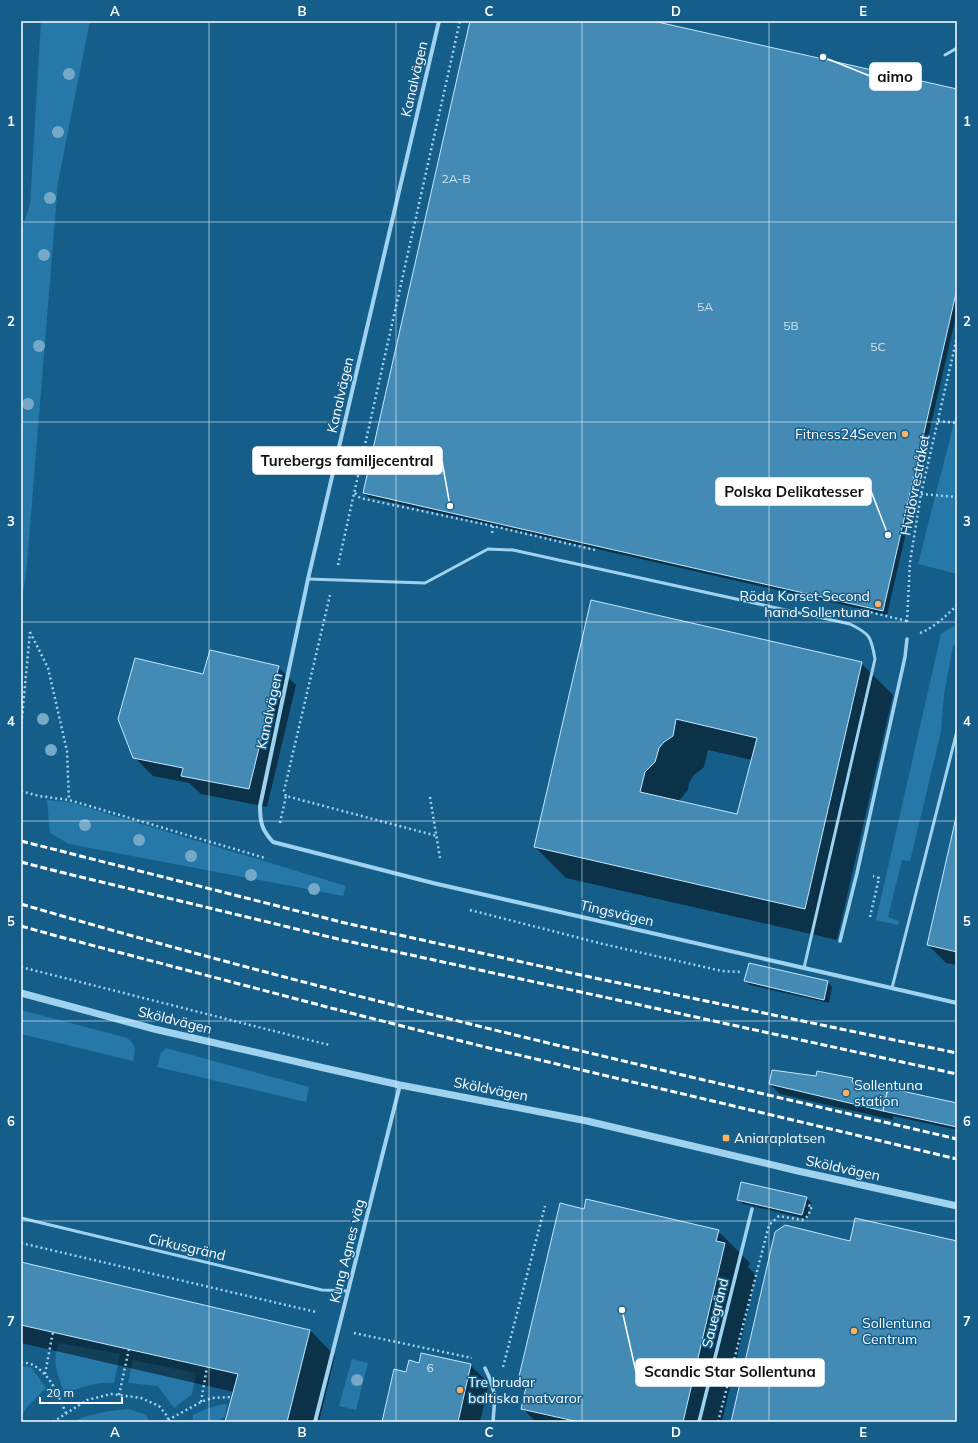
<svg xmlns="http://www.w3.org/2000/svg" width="978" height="1443" viewBox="0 0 978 1443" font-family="Mulish,sans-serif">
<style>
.green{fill:#2578a7}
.shadow{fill:#0007;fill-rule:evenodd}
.building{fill:#438bb5;stroke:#c4e7fb;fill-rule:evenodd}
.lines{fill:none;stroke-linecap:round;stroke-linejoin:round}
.path{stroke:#9ed2ef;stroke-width:2.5;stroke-dasharray:2 3;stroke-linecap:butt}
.service{stroke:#9ed2ef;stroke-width:3}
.pedestrian{stroke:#9ed2ef;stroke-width:3.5}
.minor{stroke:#9ed2ef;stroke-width:4}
.tertiary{stroke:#9ed2ef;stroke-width:7}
.rail{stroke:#fff;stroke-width:3;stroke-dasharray:7 3;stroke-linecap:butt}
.tree{fill:#76a9c8}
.grid{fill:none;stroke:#fff;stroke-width:1;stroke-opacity:0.55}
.poi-dot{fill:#ffb15c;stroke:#165e8a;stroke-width:1.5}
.labels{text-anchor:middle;stroke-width:3;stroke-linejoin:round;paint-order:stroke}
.number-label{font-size:12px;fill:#d0e2ec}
.street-label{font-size:14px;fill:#fff;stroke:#165e8a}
.poi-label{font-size:14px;fill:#fff;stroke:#165e8a;text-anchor:start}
.leader{fill:none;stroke:#fff;stroke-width:1.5}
.callout-dot{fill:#fff;stroke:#165e8a;stroke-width:1.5}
.callout{fill:#fff;stroke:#fff;stroke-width:1.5}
.callout-label{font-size:15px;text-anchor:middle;font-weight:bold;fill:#111}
.neatline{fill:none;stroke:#fff;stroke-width:1.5}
.grid-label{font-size:13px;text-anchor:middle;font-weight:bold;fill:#fff}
</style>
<rect width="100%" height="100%" fill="#165e8a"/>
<path class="green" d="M41,21h49l-32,161 -31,382 -6,45v-377l9,-28z
M957,411v163l-39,-10z
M957,624v19l-4,3 -9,48 -3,38 -31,129 -8,-1 -14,57 11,4 -1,4 -22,-5 65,-286z
M47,800l22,2 277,84 -3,10 -274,-52 -19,-11z
M21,1010l103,27c12,5 12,11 9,24l-112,-27z
M166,1048l143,39 -3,15 -149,-35 4,-14z
M59,1343l61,11 -6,29c-18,-1 -33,4 -49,11 -7,-18 -14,-32 -6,-51z
M352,1359l16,4 -12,47 -17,-4z
M133,1360l63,13 -4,21 -18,14 -16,-22 -30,-3z
M21,1366l10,1 15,21 -19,19 -6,10z
M227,1404l-2,13 -4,1 -1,4h-27v-7c11,-5 22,-10 34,-11z
M129,1409l17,6 4,7h-78c19,-9 37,-11 57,-13z"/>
<path class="shadow" d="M471,21h174l312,69v222l-70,303 -519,-118 -4,-4z
M592,602l269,61 32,32 -56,245 -271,-62 -31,-31zM708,750l44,10 -14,56 -60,-14 10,-12 1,-7 4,-7 11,-9z
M278,667l18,18 -29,122 -66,-13 -12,-11 -36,-7 -19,-19z
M957,818v147l-11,-2 -18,-18z
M745,981l83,1 4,5 -3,16 -79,-18z
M817,1077l36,2 5,5 99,20v26l-64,-14v4l-113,-26 -10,-10z
M806,1198l5,4 -4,17 -64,-15 -5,-4z
M585,1210l133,21 32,32 -2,4 8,8 -34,147h-186l-14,-14 4,-16 -8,-8z
M21,1263l289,67 25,26 -16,66h-93l8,-30 -213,-49z
M420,1364l50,1 19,18 -9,39h-97l24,-49z"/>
<path class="building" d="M470,21h183l304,68v200l-74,322 -520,-118z
M591,600l271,62 -57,247 -271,-62zM676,719l81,19 -20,76 -97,-22 5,-20 10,-10 4,-14 5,-6 9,-6z
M210,650l69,16 -30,123 -68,-13 2,-8 -50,-10 -15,-39 17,-61 68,16z
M957,813v139l-30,-7z
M749,963l79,18 -4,19 -80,-19z
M772,1070l44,6 1,-5 36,7 -1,4 36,6 -5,23 -114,-27z
M888,1088l69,15v24l-74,-16z
M741,1182l66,15 -5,18 -65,-15z
M586,1199l133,31 -3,11 9,2 -42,179h-104l-58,-13 5,-22 -9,-2 43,-182 24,6z
M855,1218l102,23v181h-226l44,-190 10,-7 65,16z
M21,1262l289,68 -23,92h-62l13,-48 -217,-49z
M421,1353l50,11 -13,58h-76l12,-53 12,3 3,-12 10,3z"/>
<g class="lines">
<path class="path" d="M938,421l19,2
M355,493l5,5 133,28
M921,494l36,3
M492,533l1,-7 102,24
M338,565l122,-544
M861,610l46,11
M907,622l3,-60 11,-68 36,-157
M30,632l18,36 19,83 2,49
M920,633c15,-6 26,-17 37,-28
M21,728l9,-96
M21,791l18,5 30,4 196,58
M286,796l-2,-5 46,-196
M430,797l10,61
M280,823l6,-27 151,40
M470,910l133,34 119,27 19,1
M870,917l9,-39 -6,-2
M21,967l308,78
M21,1243l295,69
M354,1333l118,25
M21,1362c4,1 9,1 12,3 18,10 25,30 33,48
M503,1367l42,-161
M45,1374l8,-42
M119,1395l10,-46
M201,1402l6,-35
M168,1420l33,-18 11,-4 20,-1
M53,1422l34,-22 24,-6 30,4 18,8 9,11v5
M718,1422l51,-197 10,-9 23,4 6,-4 4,-10 -8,-1"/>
<path class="service" d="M945,55l12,-7
M308,579l117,4 63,-34 25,1 337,74c20,10 21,12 25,35l-71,309
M892,988l65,-257
M21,1218l301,72 26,1"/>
<path class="pedestrian" d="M840,941l17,-68 48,-216 2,-18
M485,1368l5,11 5,17 -2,26
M699,1422l53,-213"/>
<path class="minor" d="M439,21l-131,558 -48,227c0,17 2,24 13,36l160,41 524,120
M315,1422l85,-337"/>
<path class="tertiary" d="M21,993l133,36 170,39 76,17 187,36 211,50 159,35"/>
<path class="rail" d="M21,841l324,82 245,54 367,76
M21,862l39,10 282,68 615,134
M21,904c309,91 623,162 936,235
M21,926l32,9 274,72 158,40 472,112"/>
</g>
<g class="tree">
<circle cx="69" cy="74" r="6"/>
<circle cx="58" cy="132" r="6"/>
<circle cx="50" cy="198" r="6"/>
<circle cx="44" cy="255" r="6"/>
<circle cx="39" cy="346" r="6"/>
<circle cx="28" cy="404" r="6"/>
<circle cx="43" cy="719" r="6"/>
<circle cx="51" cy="750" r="6"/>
<circle cx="85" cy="825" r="6"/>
<circle cx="139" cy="840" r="6"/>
<circle cx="191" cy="856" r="6"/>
<circle cx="251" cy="875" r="6"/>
<circle cx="314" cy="889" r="6"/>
<circle cx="357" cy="1380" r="6"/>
</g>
<path class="grid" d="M209,21v1401M396,21v1401M582,21v1401M769,21v1401M21,222h936M21,422h936M21,622h936M21,821h936M21,1021h936M21,1221h936"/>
<g class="poi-dot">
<circle cx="905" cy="434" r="4"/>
<circle cx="878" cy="604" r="4"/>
<circle cx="846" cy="1093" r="4"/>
<rect x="722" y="1134" width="8" height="8" rx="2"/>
<circle cx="854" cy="1331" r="4"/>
<circle cx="460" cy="1390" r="4"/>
</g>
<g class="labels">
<g class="number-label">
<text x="456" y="183">2A-B</text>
<text x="705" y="311">5A</text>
<text x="791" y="330">5B</text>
<text x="878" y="351">5C</text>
<text x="430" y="1372">6</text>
</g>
<g class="street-label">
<text transform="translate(414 79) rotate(-77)" y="5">Kanalvägen</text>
<text transform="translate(340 395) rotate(-77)" y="5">Kanalvägen</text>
<text transform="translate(915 485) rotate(-79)" y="5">Hvidovrestråket</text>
<text transform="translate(269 711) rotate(-78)" y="5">Kanalvägen</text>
<text transform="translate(617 913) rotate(13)" y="5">Tingsvägen</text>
<text transform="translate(175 1020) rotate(14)" y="5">Sköldvägen</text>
<text transform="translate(491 1089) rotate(11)" y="5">Sköldvägen</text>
<text transform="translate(843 1168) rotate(12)" y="5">Sköldvägen</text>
<text transform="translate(187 1247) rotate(13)" y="5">Cirkusgränd</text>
<text transform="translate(347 1251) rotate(-76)" y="5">Kung Agnes väg</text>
<text transform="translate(715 1313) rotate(-76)" y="5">Sauegränd</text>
</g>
<g class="poi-label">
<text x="897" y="439" text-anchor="end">Fitness24Seven</text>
<text x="870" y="601" text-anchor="end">Röda Korset Second<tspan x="870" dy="16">hand Sollentuna</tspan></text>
<text x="854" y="1090">Sollentuna<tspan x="854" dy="16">station</tspan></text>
<text x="734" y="1143">Aniaraplatsen</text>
<text x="862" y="1328">Sollentuna<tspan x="862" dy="16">Centrum</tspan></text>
<text x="468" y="1387">Tre brudar<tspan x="468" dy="16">baltiska matvaror</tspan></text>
</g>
</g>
<path class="leader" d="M823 57L870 76M450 506L442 461M888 535L871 491M622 1310L636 1372"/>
<g class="callout-dot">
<circle cx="823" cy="57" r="4"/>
<circle cx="450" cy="506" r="4"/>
<circle cx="888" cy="535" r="4"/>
<circle cx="622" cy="1310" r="4"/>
</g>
<g class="callout">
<rect x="870" y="63" width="51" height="27" rx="4"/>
<rect x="253" y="447" width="189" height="27" rx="4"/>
<rect x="716" y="478" width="155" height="27" rx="4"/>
<rect x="636" y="1359" width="188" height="27" rx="4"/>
</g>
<g class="callout-label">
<text x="895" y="82">aimo</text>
<text x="347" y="466">Turebergs familjecentral</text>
<text x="794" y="497">Polska Delikatesser</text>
<text x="730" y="1377">Scandic Star Sollentuna</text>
</g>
<rect width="978" height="1443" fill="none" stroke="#165e8a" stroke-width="44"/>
<path d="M40 1397v6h82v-6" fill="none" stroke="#ffffff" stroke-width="2"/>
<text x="46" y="1397" font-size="12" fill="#ffffff" stroke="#165e8a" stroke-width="3" paint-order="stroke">20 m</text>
<rect x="22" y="22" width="934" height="1399" class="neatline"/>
<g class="grid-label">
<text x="115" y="16">A</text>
<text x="302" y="16">B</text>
<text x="489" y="16">C</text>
<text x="676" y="16">D</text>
<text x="863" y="16">E</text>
<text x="11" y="126">1</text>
<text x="967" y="126">1</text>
<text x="11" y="326">2</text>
<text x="967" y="326">2</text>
<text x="11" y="526">3</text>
<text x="967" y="526">3</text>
<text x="11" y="726">4</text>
<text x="967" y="726">4</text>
<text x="11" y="926">5</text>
<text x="967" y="926">5</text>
<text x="11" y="1126">6</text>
<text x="967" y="1126">6</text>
<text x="11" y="1326">7</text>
<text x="967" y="1326">7</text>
<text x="115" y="1437">A</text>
<text x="302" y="1437">B</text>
<text x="489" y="1437">C</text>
<text x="676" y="1437">D</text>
<text x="863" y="1437">E</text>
</g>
</svg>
